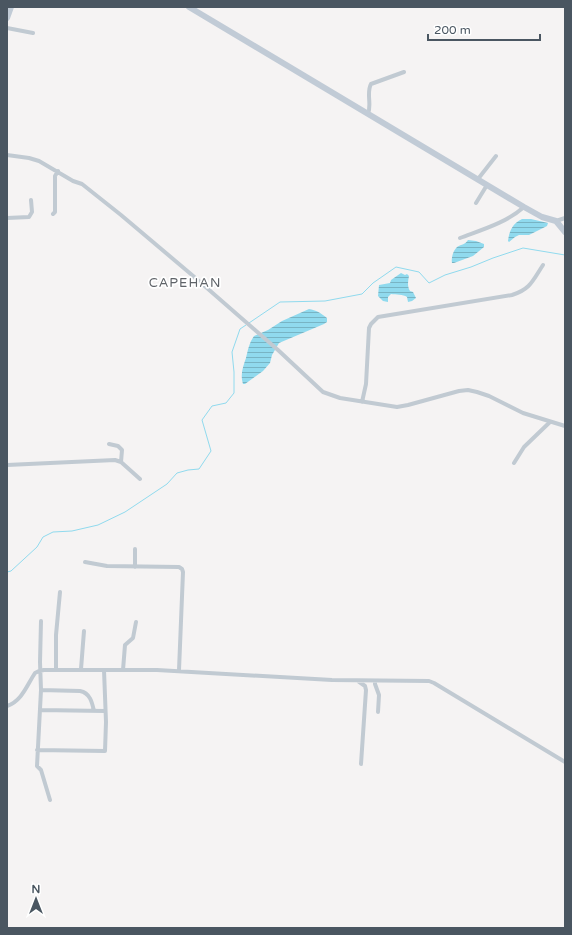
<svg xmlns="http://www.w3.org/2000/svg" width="572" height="935" viewBox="0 0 572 935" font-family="'Varela Round',sans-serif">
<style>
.water{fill:url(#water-rules)}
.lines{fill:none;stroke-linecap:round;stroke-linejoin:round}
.stream{stroke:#90daee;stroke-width:1}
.street{stroke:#c1cad2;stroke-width:4}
.secondary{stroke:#c1cbd6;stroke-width:6}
.labels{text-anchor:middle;stroke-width:3.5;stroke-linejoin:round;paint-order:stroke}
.quarter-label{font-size:13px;letter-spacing:1px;fill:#5f6368;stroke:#fff}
</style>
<defs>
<pattern id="water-rules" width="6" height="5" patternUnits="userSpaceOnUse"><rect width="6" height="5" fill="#90daee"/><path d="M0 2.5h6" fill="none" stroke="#78b4c4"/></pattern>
</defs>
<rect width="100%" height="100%" fill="#f5f3f3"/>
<path class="water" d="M522,219h9l17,4 -1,3 -18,9h-10l-4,2 -6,5 -1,-1c1,-10 5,-18 14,-22z
M468,240l8,1 8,3v3l-11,9 -19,7h-2c-1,-5 1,-12 5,-16 5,-3 8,-2 11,-7z
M401,273l4,2 2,-1 2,2c-1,5 -2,10 1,15l3,1 3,6 -4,3 -4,1 -1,-5c-4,-3 -11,-2 -16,-3l-3,3v5l-5,-1 -5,-5 1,-11 11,-2 1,-3z
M309,309c7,1 12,4 18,9v4l-3,2c-15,6 -30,13 -45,19l-7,12 -2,8 -7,8 -18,13h-2c-3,-10 0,-17 3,-26 2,-8 3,-15 8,-22l14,-6 14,-9z"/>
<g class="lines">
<path class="stream" d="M249,323l31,-21 45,-1 37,-7 11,-11 23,-16 23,5 10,11 16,-8 26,-8 22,-9 30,-10 42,7
M7,572l4,-1 26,-24 6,-10 10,-5 19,-1 26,-6 27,-13 42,-28 10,-11 11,-3 11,-1 12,-18 -9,-31 10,-14 14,-3 8,-10v-21l-2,-20 8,-23 6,-4"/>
<path class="street" d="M7,28l26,5
M368,114c4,-10 -2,-21 3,-30l33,-12
M7,155l22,3 10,3 34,20 9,3 39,31 71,60 86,75 45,42 17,6 57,9 11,-2 51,-14 9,-1 9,2 12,4 34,17 42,13
M478,179l18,-23
M476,203l11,-18
M53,214l2,-2v-36l3,-5
M7,218l22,-1 3,-5 -1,-12
M556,221l9,-3
M460,238c21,-8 46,-15 64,-31
M362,402l4,-18 3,-56 2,-4 7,-7 134,-22c19,-6 21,-15 31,-30
M109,444l9,2 4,4 -1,12
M514,463l10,-16 26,-25
M7,465l108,-5 6,2 19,17
M85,562l22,4 72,1 3,2 1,3 -4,98
M135,567v-18
M41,621l-1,41 1,28 -4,76 4,4 9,30
M56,669v-34l4,-43
M81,669l3,-38
M123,670l2,-25 8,-7 3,-16
M358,681l7,5 1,4 -5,74
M375,681v3l4,11 -1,17
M41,690l39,1c10,2 12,11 14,20
M7,706c15,-5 20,-21 28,-33l4,-2 5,-1h113l175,10 97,1 5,2 131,79
M40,710l65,1
M37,750l68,1 1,-29 -2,-52"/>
<path class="secondary" d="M189,7l335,200 18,10 14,4 9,11
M7,18l4,-11"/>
</g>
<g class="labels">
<g class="quarter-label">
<text x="185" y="287">CAPEHAN</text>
</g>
</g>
<rect width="572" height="935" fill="none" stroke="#4a5661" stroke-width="16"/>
<g transform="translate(36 899)" stroke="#ffffff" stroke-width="3" paint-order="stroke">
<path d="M0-3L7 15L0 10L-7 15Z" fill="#4a5661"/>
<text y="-6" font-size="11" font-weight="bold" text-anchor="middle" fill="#4a5661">N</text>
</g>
<path d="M428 34v6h112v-6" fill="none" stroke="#4a5661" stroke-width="2"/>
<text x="434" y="34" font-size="12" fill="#4a5661" stroke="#ffffff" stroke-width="3" paint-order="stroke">200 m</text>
</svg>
